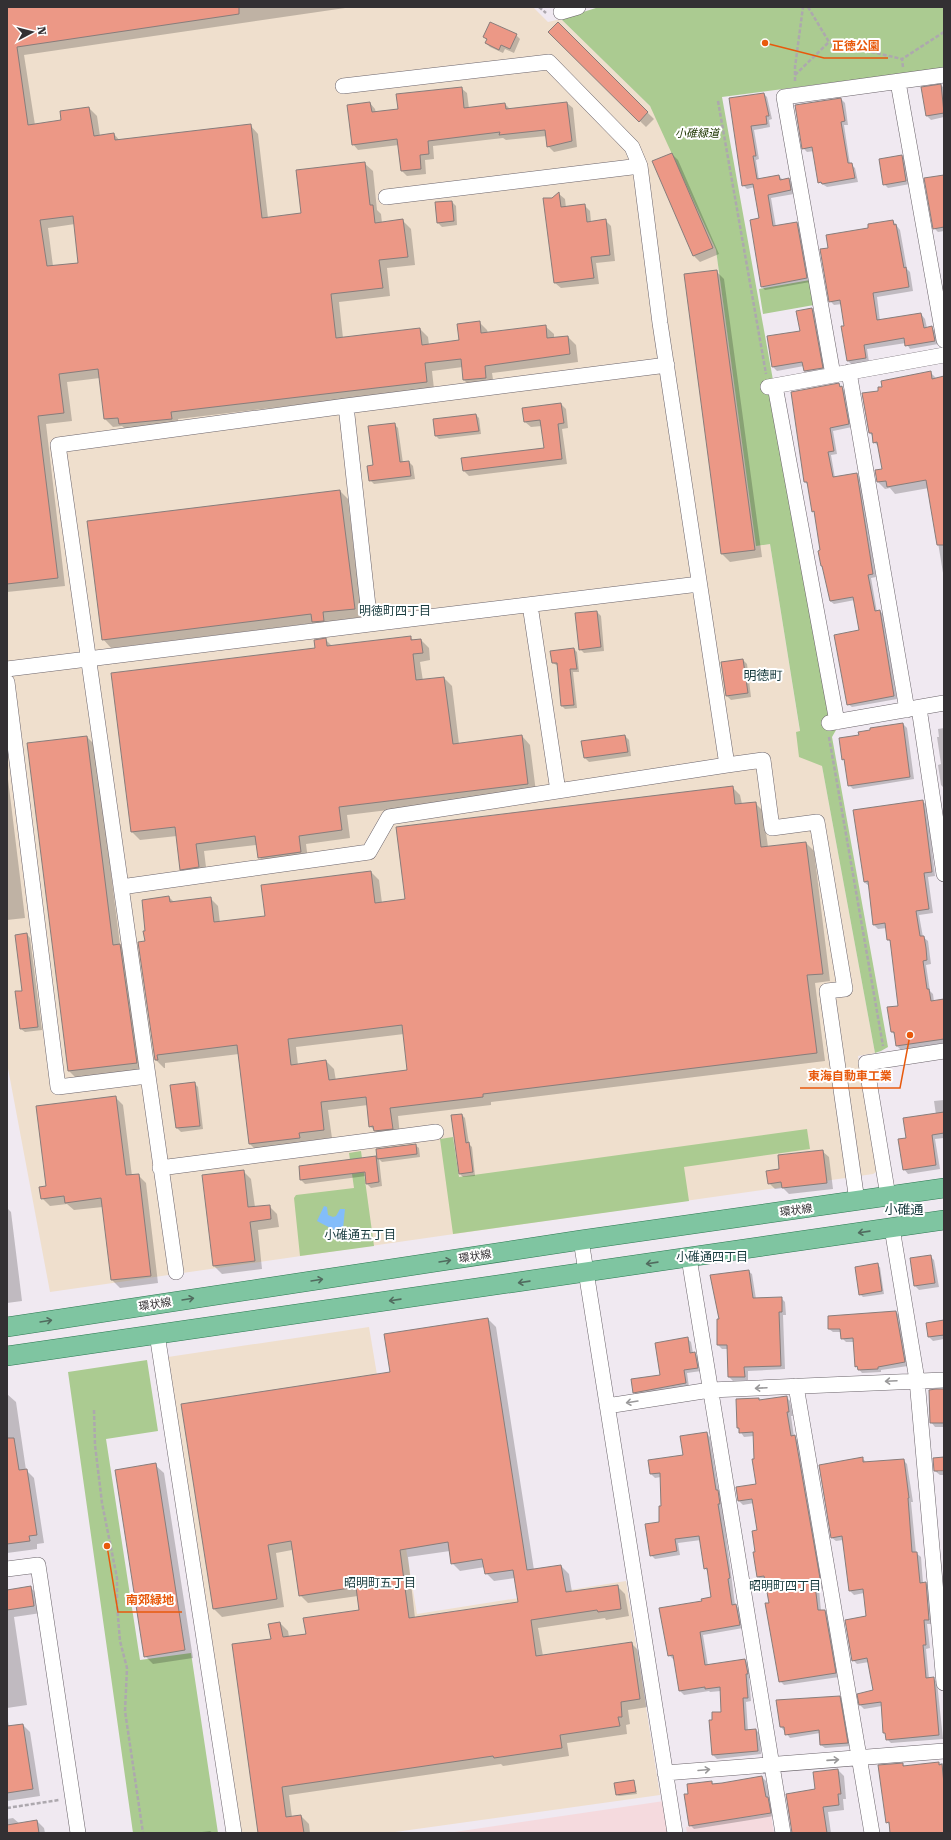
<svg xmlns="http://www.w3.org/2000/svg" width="951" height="1840" viewBox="0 0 951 1840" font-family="'Roboto Serif','Noto Sans JP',serif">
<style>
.industrial{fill:#efdfcd}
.medical{fill:#f5dade}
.green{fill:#abcb91}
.water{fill:#83bdfa}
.shadow{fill:#0003;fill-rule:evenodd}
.building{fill:#ec9886;stroke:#887d7b;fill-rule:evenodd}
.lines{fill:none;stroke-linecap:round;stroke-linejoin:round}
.minor-casing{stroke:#6b646b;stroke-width:16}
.major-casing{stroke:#2d7852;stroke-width:20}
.path{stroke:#ada8ae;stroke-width:2.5;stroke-dasharray:4 2;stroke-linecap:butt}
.minor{stroke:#fff;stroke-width:15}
.major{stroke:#7fc5a1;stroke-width:19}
.oneway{stroke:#516c5f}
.oneway2{stroke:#999899}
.labels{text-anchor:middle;stroke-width:4;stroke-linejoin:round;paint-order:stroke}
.park-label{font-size:11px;font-style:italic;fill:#233b07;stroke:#fff}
.street-label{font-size:11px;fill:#333033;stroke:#fff}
.neighbourhood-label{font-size:12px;fill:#16393c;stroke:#fff}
.quarter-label{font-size:13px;fill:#16393c;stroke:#fff}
.leader{fill:none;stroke:#e8590c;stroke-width:1.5}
.callout-dot{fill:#e8590c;stroke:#fff;stroke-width:1.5}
.callout-label{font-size:12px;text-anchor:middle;font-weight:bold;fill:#e8590c;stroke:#fff;stroke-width:4;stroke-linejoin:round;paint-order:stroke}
</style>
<rect width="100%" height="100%" fill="#f0e9f1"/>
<path class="industrial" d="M7,7h526l15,15 13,-3 89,87 15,28 51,116 40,295 14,-1 30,188h-4l26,34 53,287 -17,3 20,115 -5,3 -823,118 -43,-229z
M369,1327l48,287 209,-33 34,214 -272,38h-148l-72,-476z"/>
<path class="medical" d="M664,1801l6,32h-222z
M771,1814l3,19h-87l-1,-6 11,-3z"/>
<path class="green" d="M599,7h345v61l-222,29 114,633 -4,7 56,310 -7,4 -6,2 -53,-287 -23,-9 -3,-25 4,-1 -30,-187 -14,2 -40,-296 -66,-144 -89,-87z
M810,280l4,25 -51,9 -4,-25z
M807,1129l3,20 -126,18 5,34 -236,33 -13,-95 13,-2 6,40z
M361,1151l13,95 -74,10 -6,-58 2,-3 58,-7 -5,-35z
M147,1360l11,71 -52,8 34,221 51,-7 27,180h-85l-65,-461z"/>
<path class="water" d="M324,1206l3,1 1,8 5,2 3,-1 4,-7h5l-2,20 -7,2 -19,-10z"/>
<path class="shadow" d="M7,7h345l-328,48 11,70 27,-4 27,-13 8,8 3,20 14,-2 6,7 130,-16 8,9 10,84 34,-4 62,-51 9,8 4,39 4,4 1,9 21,-2 8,8 4,36 -28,3 3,28 -51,6 4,36 77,-9 8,8 1,8 31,-4 19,-19 8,8 1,3 57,-7 9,8v4l14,-1 8,8 2,17 -86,11 2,13 -22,2 -8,-8 -1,-13 -31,4 2,18 -256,30 1,8 -51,5 -6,-6 -9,1 -8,-8 -5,-41 -33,4 5,39 -26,3 19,162 -58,6zM75,224l4,39 -26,3 -5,-38z
M558,24l96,95 -8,8 -97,-95z
M516,35l4,4 -6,14 -9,-4 -2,4 -13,-6 -4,-4 1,-3 -3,-3z
M941,85l3,3v29l-13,3 -4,-4z
M461,88l6,5 2,16 36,-5 6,6 56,-7 6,5 4,39 -23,5 -6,-6 -1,-10 -41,4 -3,-2 -70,8 1,13 -9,1 1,14 -19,2 -5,-5 -3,-26 -41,5 -5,-6 17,-41 5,6 1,4 23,-3z
M764,94l3,3 5,22 -3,1 1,7 -16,3 5,29 -3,1 3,20 20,-4 4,4 6,-1 3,4 2,11 -23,4 5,29 21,-4 3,4 10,55 -45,8 -4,-4 -1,-67 -5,-32 -8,2 -4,-4 -13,-86z
M841,99l4,4 3,22h-4l6,39 5,4 3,14 -31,5 -8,-5 -5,-31 -7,1 -4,-4z
M672,154l6,6 41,94 -19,8 -6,-6 -41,-94z
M902,156l4,4 4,24 -22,4 -4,-4z
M944,176v55l-6,1 -4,-4z
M559,194l6,5 1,9 18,-3 6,6 1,11 14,-2 6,6 4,35 -19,2 3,21 -38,4 -6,-5 -2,-84z
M452,202l4,4 1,19 -15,2 -4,-4 -2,-20z
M893,221l7,9 7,39 3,3 3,19 -36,6 3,24 41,-7 4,5 2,9h5l4,4 2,12 -28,5 -4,-6 -39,6 2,13 -17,3 -4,-4 -2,-35 -4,-22 -8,1 -4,-4 -1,-52 40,-20z
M716,271l8,8 38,278 -32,5 -8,-8z
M812,309l4,4 10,58 -18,4 -4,-4v-5l-27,5 -4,-4 -5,-30 33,-5z
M930,372l7,7 7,-2v202l-15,-91 -34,6 -5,-6 -5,1 -7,-7 5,-12 -4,-23 -5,-5 -1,-5 -3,-4 9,-41z
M839,384l6,7 7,36 -19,4 4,23 -6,1 4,23 22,-4 3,4 16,99 -5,1 6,34 3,-1 3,3 14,85 -45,8 -4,-3 12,-73 -5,-31 -21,4 -4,-3 -6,-33 -2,-2 -1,-15 -6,-38 -2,-2 -5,-26 -3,-3z
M561,404l5,5 2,19 -6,1 5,35 -98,12 -5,-5 81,-22 -3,-23 -11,1 -6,-5z
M476,415l3,3 2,16 -42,5 -3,-3 -2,-16z
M394,424l4,4 5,35 6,-1 4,4 2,13 -41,5 -4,-4 4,-14z
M340,491l8,8 14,118 -31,4 1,8 -11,1 -7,-7 -203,25 -8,-9z
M597,612l4,4 3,35 -20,2 -4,-4z
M410,637l4,4 7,-1 8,8 1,12 -10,2 3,19 21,-3 8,8 7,58 63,-8 8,9 6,47 -189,23 3,23 -44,6 2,16 -41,5 -8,-8 -2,-12 -53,6 3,24 -18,2 -8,-8 -4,-33 -37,4 -8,-8 -20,-158 204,-25 10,-9 7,7z
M574,649l3,3 2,20h-6l4,36 -12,1 -3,-3 -4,-40 -5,-3z
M743,660l4,4 4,33 -20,3 -4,-4z
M903,724l4,4 7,51 -61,10 -4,-4 -3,-23 -3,-3 17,-23z
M944,728v60l-3,-3 -3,-20 3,-1 -4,-27h2l-1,-8z
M625,736l4,4 2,16 -42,6 -4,-4 -2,-16z
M87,737l8,8 25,200 8,9 17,117 -68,8 -8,-8z
M7,771l18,147 -18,2z
M732,787l8,8 2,9 13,-1 8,8 5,36 38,-4 8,8 16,130 -15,2 10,78 -334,41v3l-93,11 2,20 -17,3 -13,-13 -2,-21 -40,5 4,28 -25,3 1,5 -50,6 -8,-8 -11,-90 -74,9v5h-1l-8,-8 -10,-118 23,-45 5,5 36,-4 8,8 2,17 46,-6 105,-45 8,8 3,23 24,-3zM404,1034l4,37 -72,10 -2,-12 -8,-8 -28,4 -2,-18z
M922,801l5,4 8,71 -7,1 5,36 -14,2 4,22 5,4 3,23 -5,1 4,26 3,3 1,8 10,-2v43l-43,7 -4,-4 -2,-11 -3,-3 7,-26 -8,-64 -3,-3 -1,-11 -9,1 -4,-4 -5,-39 -5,-4z
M27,934l3,4 12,92 -17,2 -4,-3z
M194,1083l4,4 5,42 -22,3 -4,-4 -5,-42z
M115,1097l8,8 9,71 6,-1 8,8 12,100 -38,5 -8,-8 -9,-73 -29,3 -7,-6 -17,2 -8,-8 5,-11z
M944,1100v38l-9,1 5,30 -32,5 -4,-5 3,-30 29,-24 -2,-14z
M462,1115l3,3 4,26 3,3 3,29 -12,1 -3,-3z
M415,1145l4,3 1,9 -38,5 -3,-3 3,27 -11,2 -4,-4 -1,-8 -61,8 -4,-4 74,-23 3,3 -1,-10z
M822,1151l7,6 4,32 -44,5 -6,-6 -8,1 -6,-6z
M243,1171l8,8 4,28 14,-1 8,8 2,13 -21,3 4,39 -40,5 -8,-8z
M7,1208l4,4 11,89 -15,2z
M930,1256l4,4 5,27 -20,3 -4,-4z
M877,1265l3,2 4,27 -21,3 -3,-3z
M748,1271l4,3 4,25 25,-1 4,4 1,13h-3l2,54 -37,2v9l-15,1 -4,-4 -1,-28h-6l-4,-4v-25h2z
M896,1312l4,4 8,50 -27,4v2l-19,1 -6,-7 -1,-24h-9l-4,-4v-6h-9l-4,-3z
M488,1319l8,8 38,243 27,-4 8,8 3,18 45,-6 8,8 4,22 -23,4 -1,-2 -67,10 5,28 88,-13 8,8 9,56 -20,3 2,14 -4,1 1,9 -60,9 2,13 -66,10 -2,-2 -212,31 3,22 9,-1 8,8 1,9h-51l13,-193 8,-17 8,8 1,6 18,-3 53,-24 -2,-14 -50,7 -8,-8 -8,-45 -16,3 8,54 -62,10 -8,-8 177,-237zM450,1551l2,12 8,8 25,-4 1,6 8,8 21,-3 4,25 -104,15 -7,-61z
M944,1321v18l-11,2 -4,-4z
M688,1339l3,3 2,11 6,4 2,14 -14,2 2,14 -52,9 -3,-4 27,-17z
M944,1390v37h-9l-4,-5z
M7,1394l9,8 10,68 8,8 10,65 -7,1v5l-30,4z
M786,1397l4,4 3,15h-2l3,21 5,4 25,147 -5,1 2,22h4l4,4 10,62 -55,8 -4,-4 -14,-101 -4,1 -4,-4 -4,-24h2l2,-22 -4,-28 -11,2 -4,-4 18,-17 -3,-48 -10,1 -6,-9 20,-29 2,2z
M706,1433l4,4 9,56 2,2 14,110 5,4 3,19 -40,7 5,31 37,-6 4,4 2,14h-2l2,23 -5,1 2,29 8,-1 4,4 1,20 -44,5 -4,-4v-34l10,-8 -2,-22 -11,1 -1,-1 -25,4 -4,-4 -5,-32h-2l-4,-4 34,-53 10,-4 -5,-26 -3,-4 -4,-28 -23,3 2,12 -25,4 -4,-4 9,-32 2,-16 -1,-30 -6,1 -4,-4 33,-18z
M862,1458l4,4 37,-2 4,4 6,38h-2l5,51 5,4 2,26h3l4,4 3,37h-6l3,24 -4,1 3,30 4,-1 4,4 6,57 -52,4 -4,-4 -1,-4 -2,-3 -2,-26 -18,3 -4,-4 -1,-11 15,-3 -5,-29 -12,2 -4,-4 14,-43 -3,-24 -10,2 -4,-4 -7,-51 -7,1 -4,-3z
M944,1458v12h-6v2h6v3h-4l-5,-4z
M155,1465l9,8 29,185 -40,6 -8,-8z
M31,1588l7,7 3,18 -27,4 13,88 -20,3v-117z
M839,1698l4,3 8,45 -26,2 -4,-3 -1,-12 -30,5 -9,-11z
M7,1716l2,11 14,-2 7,7 10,64 -33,5z
M944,1763v70h-53l-1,-7 -3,-4 16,-58 2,3z
M838,1770l6,6 2,23h-3l1,11 -16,2 3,21h-38l23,-43z
M762,1777l4,4 8,35 -80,13 -4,-4v-31l22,-12 2,3z
M634,1781l3,13 -18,2 -2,-1z
M13,1818l7,6 17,-3 7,7 1,5h-38v-14z
M210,1831l3,2h-19z"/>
<path class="building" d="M7,7h232v7l-222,33 11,78 33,-5 -1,-9 29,-4 5,29 20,-3 1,7 136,-16 11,94 39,-5 -5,-43 69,-8 5,43h3l2,18 28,-4 5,38 -29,3 4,28 -52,6 5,44 84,-10 2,17 37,-5 -2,-16 23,-3 1,12 65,-8 1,13 21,-2 2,18 -85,12 1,12 -23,2 -2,-21 -36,4 2,19 -256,30 1,7 -53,5 -1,-6 -14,1 -6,-50 -39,5 5,39 -26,3 20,162 -51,6zM73,216l5,47 -31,3 -7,-46z
M490,22l27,12 -7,15 -9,-4 -2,5 -14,-7 2,-4 -4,-2z
M558,22l90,90 -9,10 -91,-90z
M941,84l3,29 -18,3 -5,-29z
M462,87l2,21 41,-5 1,6 61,-7 5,39 -25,6 -2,-17 -46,5 1,-3 -72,9 1,13 -9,1 1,14 -20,2 -4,-32 -45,6 -5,-40 23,-3 2,10 26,-3 -2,-15z
M764,93l5,23h-3l1,8 -16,2 5,30h-3l4,23 22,-4 1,5 9,-2 2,12 -23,5 5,31 24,-4 10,56 -46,9 -11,-67 9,-2 -6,-34 -11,2 -13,-88z
M841,98l4,23 -4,1 7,41h4l3,15 -33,6 -1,-2 -3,1 -6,-36 -10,2 -7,-44z
M672,153l41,95 -20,8 -41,-95z
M902,155l4,26 -23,4 -4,-26z
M944,175v52l-11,2 -9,-51z
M559,192l2,15 24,-3 2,18 19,-3 4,36 -19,2 3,21 -40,5 -11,-85h9z
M452,201l2,20 -17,2 -2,-21z
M893,220l1,5 2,-1 8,44 2,-1 3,20 -36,6 4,27 44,-7 3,15 8,-2 3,15 -30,5 -1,-8 -40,7 2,13 -19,3 -6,-35h3l-4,-26 -11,2 -9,-53 8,-1 -2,-13 42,-7v-4z
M717,270l38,280 -34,4 -37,-280z
M812,308l11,60 -19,3 -2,-9 -30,5 -5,-31 33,-5 -4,-20z
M931,371l1,8 12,-3v169h-7l-11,-65 -39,7 -1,-6 -9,1 -2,-12 7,-1 -5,-27 -4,1 -1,-10h-3l-7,-40 16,-2v-4h4l-1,-6z
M839,383l1,4 2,-1 7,38 -19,4 4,23 -6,1 5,25 24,-4 16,101 -5,1 7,36 5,-1 14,86 -47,9 -13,-70 25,-5 -6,-33 -23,4 -8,-35h-1l-3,-15 2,-1 -6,-39 -2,1 -5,-30h-3l-13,-90z
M561,403l3,20 -6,1 4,35 -99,12 -2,-13 83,-10 -4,-28 -16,2 -2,-14z
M476,414l3,17 -44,5 -2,-17z
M395,423l5,39 9,-1 2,15 -42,5 -2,-15 6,-1 -5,-39z
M340,490l15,119 -32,3 1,9 -12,1 -1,-8 -209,26 -15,-119z
M597,611l4,36 -22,3 -4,-37z
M411,636v4l10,-1 2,14 -10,1 3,26 28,-3 9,67 69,-9 6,49 -189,23 3,23 -43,6 2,16 -43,6 -3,-22 -59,8 3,23 -19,3 -5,-43 -44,5 -20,-159 204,-25 -1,-8 12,-2 1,8z
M574,648l3,21h-7l4,36 -13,1 -4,-43h-5l-2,-12z
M743,659l5,34 -22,3 -5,-34z
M903,723l7,54 -62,9 -4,-27 -2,1 -3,-22 20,-3 -1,-3 12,-2v-2z
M625,735l3,17 -44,6 -3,-17z
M87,736l26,209 7,-1 17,119 -69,8 -41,-328z
M733,786l2,18 21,-2 5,45 45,-5 17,132 -16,1 10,78 -334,41v3l-93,11 3,21 -19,2 -1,-5 -4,1 -3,-30 -45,5 3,28 -25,3 1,5 -51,6 -12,-99 -80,10 1,5h-3l-17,-118 7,-1 -2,-10h2l-3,-31 27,-4 1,6 41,-5 3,25 51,-6 -4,-31 110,-14 4,32 30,-4 -9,-72zM402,1025l5,45 -78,10 -3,-20 -35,5 -3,-26z
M923,800l9,72 -8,1 5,36 -13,2 4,25h4l2,12 1,12 -4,1 4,28h2l2,12 13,-2v40l-48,7 -2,-14h-3l-4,-25 11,-1 -8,-66h-3l-2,-17 -12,2 -5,-44 -4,1 -11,-72z
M27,933l11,94 -18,2 -5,-38h7l-7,-56z
M195,1082l5,44 -24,2 -6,-43z
M116,1096l10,79 13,-1 12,102 -40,4 -10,-82 -36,5 -1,-7 -23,3 -2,-12 7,-1 -10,-80z
M944,1112v21l-12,2 4,30 -33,5 -5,-31 8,-1 -3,-20z
M462,1114l4,29 3,-1 4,30 -14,2 -8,-59z
M416,1144l1,10 -40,5 -1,-10z
M823,1150l4,33 -45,5 -1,-6 -13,2 -2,-13 13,-2 -1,-14z
M376,1156l3,26 -13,2 -1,-12 -65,8 -1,-14z
M244,1170l4,37 22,-2 1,14 -21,3 5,39 -42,5 -11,-91z
M931,1255l4,28 -21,3 -4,-28z
M878,1263l4,28 -23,4 -4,-28z
M749,1270l4,28 29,-1v15h-3l2,54 -37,1 1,10h-17l-1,-32h-10v-26h2l-9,-44z
M896,1311l9,51 -27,5v2l-20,1 -1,-4 -2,1 -2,-29 -12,1 -1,-10h-12v-13z
M488,1318l39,252 34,-5 5,27 52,-7 3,24 -23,3 -1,-2 -66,10 5,36 96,-14 8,57 -19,3 1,15h-4l2,9 -60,9 2,13 -68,10 -1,-2 -211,31 4,30 15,-2 3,18h-46l-26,-189 39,-5 -3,-15 12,-2 3,15 23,-3 -3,-16 56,-8 -3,-23 -57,9 -8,-55 -23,4 9,54 -64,10 -32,-205 209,-32 -6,-38zM448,1542l3,22 31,-5 3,15 28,-4 5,32 -109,16 -9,-68z
M944,1320v15l-16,2 -2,-14z
M688,1337l2,16 5,-1 3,16 -14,2 2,13 -53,10 -2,-14 29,-4 -5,-32z
M936,1389h8v34h-14l-1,-33z
M787,1396l2,16h-2l4,24 4,-1 26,149 -6,1 3,25h7l11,63 -57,9 -14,-79h4l-5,-27 -7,1 -4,-25h2l-3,-21 5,-1 -5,-31 -14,2 -2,-14 20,-3 -4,-25h2l-1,-27 -14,1v-5h-2l-1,-29 23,-1v2z
M707,1432l9,58h2l2,14h-2l12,74 -2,1 4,26 4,-1 4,21 -40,7 5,33 40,-6 3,15h-2l2,24h-5l2,32 11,-1 2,22 -46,4 -3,-35h3v-8h9l-1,-25 -15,2v-2l-26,4 -6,-36 -5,1 -9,-48 43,-7 -1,-2 10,-2 -4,-29 -3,1 -5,-33 -24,3 2,12 -27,5 -5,-32 14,-2v-16h2l-1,-33 -10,1 -2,-14 35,-5 -3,-19z
M7,1438h7l5,32 8,-1 10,66 -8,1 1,5 -23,3z
M863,1457v5l41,-3 5,39h-1l4,54h5l3,31 6,-1 3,38h-5l2,25h-3l3,33 8,-1 5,58 -53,5 -1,-7h-2l-2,-31 -22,3 -2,-11 16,-4 -6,-32 -15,3 -7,-41 21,-4 -3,-27 -14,2 -7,-55 -11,2 -12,-73z
M944,1457v14h-10l-1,-13z
M156,1463l29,187 -41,7 -29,-187z
M31,1586l3,20 -27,4v-20z
M840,1696l8,47 -28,2 -1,-15 -34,5 -1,-8h-4l-4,-27z
M23,1724l10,65 -26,4v-67z
M939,1762v3l3,-1 2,20v49h-54l-1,-11 -3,1 -8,-58 25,-2v3z
M838,1769l3,25h-3l1,11 -16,2 4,26h-35l-6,-39 29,-5 -2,-17z
M762,1776l4,21h2l3,16 -82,13 -5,-32h4l-1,-10 25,-3v3l10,-1z
M634,1780l2,12 -20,3 -2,-12z
M37,1820l2,13h-32v-8z"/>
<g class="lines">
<g class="minor-casing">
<path id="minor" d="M561,12l17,-5
M898,82l46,258
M343,86l206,-24 83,85 8,19
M849,372l58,338
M833,375l-49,-278 160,-22
M775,386l62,336
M768,387l176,-32
M346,406l24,218 329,-40
M530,605l28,186
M7,669l363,-45
M7,682l51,405 89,-11
M919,708l25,166
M829,723l115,-20
M727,765l36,-5 9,68 45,-6 28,167 -18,2 30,210
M121,887l248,-35 20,-35 338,-52 -67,-442 -20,-157 -254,31
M160,1168l276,-36
M888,1196l-22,-133 78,-12
M892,1228l25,152 27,303
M581,1240l94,593
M689,1258l94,575
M176,1272l-118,-827 288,-39 321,-41
M157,1334l77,499
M796,1386l76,447
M607,1406l103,-16 234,-10
M7,1569l31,-4 40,268
M665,1773l279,-22"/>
</g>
<g class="major-casing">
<path id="major" d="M7,1327l574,-87 363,-52
M7,1356l937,-136"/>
</g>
<path class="path" d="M539,7l7,6
M808,7l21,35 73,17
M903,67l-1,-8 42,-27
M795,75l34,-33
M795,81v-14l8,-60
M718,101l48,273
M829,737l54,309
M94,1410l1,35 7,58 15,75v27l3,36 7,27 -2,43 18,122
M7,1808l52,-8"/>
<use href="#minor" class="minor"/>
<use href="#major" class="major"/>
</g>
<defs><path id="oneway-shaft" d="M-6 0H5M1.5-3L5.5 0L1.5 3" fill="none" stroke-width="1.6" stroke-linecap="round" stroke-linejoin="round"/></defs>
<g class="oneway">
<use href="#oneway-shaft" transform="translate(864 1232) rotate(172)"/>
<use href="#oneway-shaft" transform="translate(445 1261) rotate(-9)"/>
<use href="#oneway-shaft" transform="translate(652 1263) rotate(172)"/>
<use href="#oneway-shaft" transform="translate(317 1280) rotate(-9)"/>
<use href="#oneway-shaft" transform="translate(524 1282) rotate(172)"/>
<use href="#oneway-shaft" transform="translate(188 1299) rotate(-9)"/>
<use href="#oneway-shaft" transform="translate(395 1300) rotate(172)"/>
<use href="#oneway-shaft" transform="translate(46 1321) rotate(-9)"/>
</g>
<g class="oneway2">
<use href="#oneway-shaft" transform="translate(891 1381) rotate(177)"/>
<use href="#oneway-shaft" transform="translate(761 1388) rotate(177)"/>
<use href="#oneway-shaft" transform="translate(632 1402) rotate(171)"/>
<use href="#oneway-shaft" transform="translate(833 1760) rotate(-4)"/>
<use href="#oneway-shaft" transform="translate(704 1770) rotate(-5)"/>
</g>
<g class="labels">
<g class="park-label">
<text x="697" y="137">小碓緑道</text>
</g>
<g class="street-label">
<text transform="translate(796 1210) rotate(-8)" y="4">環状線</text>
<text transform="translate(475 1256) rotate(-9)" y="4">環状線</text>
<text transform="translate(155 1304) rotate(-9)" y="4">環状線</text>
</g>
<g class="neighbourhood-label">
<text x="395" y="615">明徳町四丁目</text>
<text x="360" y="1239">小碓通五丁目</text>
<text x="712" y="1261">小碓通四丁目</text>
<text x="380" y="1587">昭明町五丁目</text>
<text x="785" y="1590">昭明町四丁目</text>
</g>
<g class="quarter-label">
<text x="763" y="680">明徳町</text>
<text x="904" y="1214">小碓通</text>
</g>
</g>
<path class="leader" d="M765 43L824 58H888M910 1035L900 1088H800M107 1546L118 1612H182"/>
<g class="callout-dot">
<circle cx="765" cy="43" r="4"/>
<circle cx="910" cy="1035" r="4"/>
<circle cx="107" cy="1546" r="4"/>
</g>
<g class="callout-label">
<text x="856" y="50">正徳公園</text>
<text x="850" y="1080">東海自動車工業</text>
<text x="150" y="1604">南郊緑地</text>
</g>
<rect width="951" height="1840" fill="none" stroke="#333033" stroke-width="16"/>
<g transform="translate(32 32) rotate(83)" stroke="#ffffff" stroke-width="3" paint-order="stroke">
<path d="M0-3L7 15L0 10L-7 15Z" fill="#333033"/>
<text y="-6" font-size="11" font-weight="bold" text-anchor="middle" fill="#333033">N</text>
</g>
</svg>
